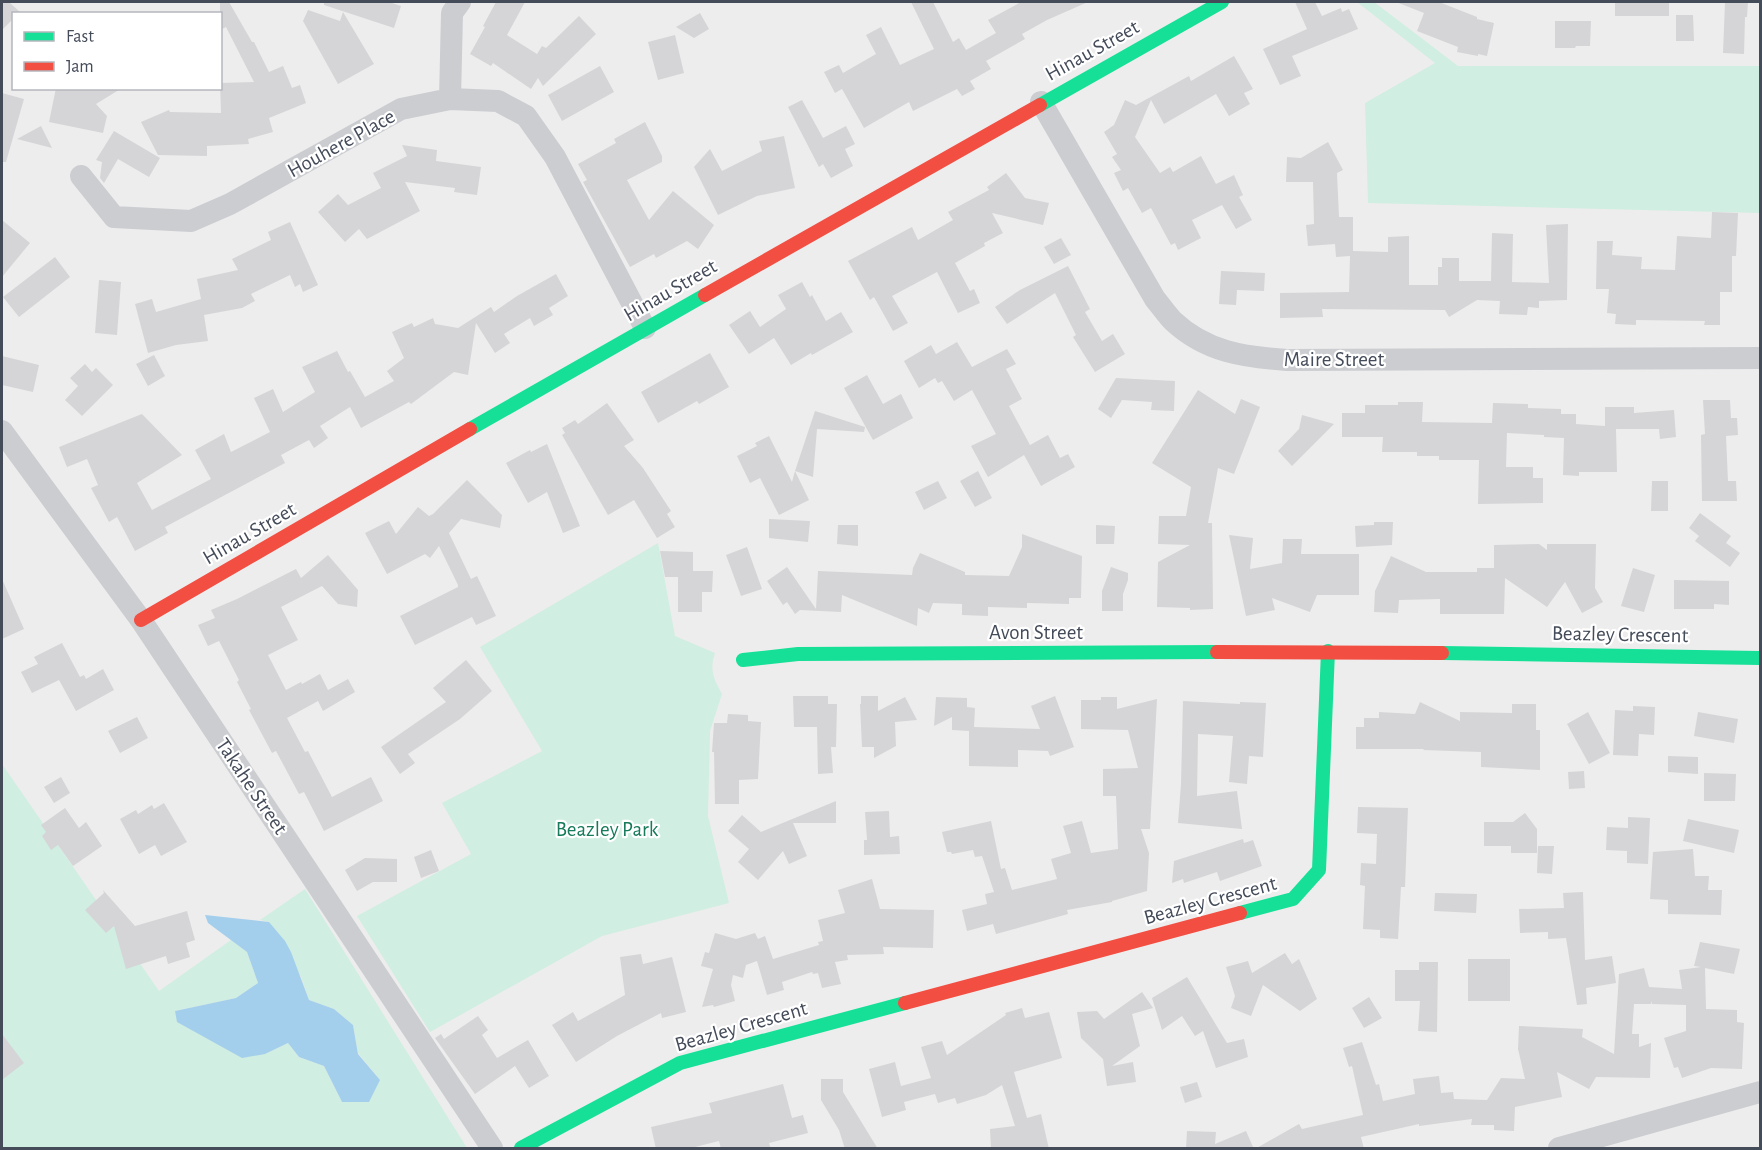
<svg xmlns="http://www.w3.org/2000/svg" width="1762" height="1150" viewBox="0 0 1762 1150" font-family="'Alegreya Sans',sans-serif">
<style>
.green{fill:#d0eee1}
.water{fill:#a4cfec}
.building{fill:#d5d5d7}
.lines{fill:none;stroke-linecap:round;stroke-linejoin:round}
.street{stroke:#cbcdd1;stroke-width:22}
.fast{stroke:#16e098;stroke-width:14}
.jam{stroke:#f24e42;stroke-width:14}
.labels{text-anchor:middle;stroke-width:4.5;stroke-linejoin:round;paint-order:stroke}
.street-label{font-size:21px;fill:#444b59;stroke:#fff}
.park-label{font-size:21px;fill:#167a5b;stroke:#fff}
</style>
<rect width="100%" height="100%" fill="#eeeded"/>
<path class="green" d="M1357,2h17l84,64h302v147l-392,-10 -3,-100 70,-40z
M658,543l17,93 40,17c-6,17 -1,26 7,41l-12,37 -2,85 21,87 -127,33 -172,96 -73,-116 114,-62 -29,-51 100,-52 -62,-104z
M2,764l157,227 72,-51 16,12 11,31 -22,15 -61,13 90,43 23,-11 11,14 25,9 18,36 38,-22 -22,-27 -5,-28 -19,-16 -25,-9 -8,-23 -32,-55 -9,-2 45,-31 162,259h-465z"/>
<path class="water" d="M205,915l64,7 16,19 6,11 18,48 25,9 19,16 5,29 22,26 -11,22h-27l-18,-36 -25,-9 -11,-14 -23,11 -23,4 -65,-36 -2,-11 61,-13 22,-15 -11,-31 -39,-29z"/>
<path class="building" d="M2,2h7l11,10 -6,2v4l-12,12z
M220,2h9l23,40h2l15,30 14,-6 9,22 8,-3 6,18 -37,15 4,14 -25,7 1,5 -42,2v10l-49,-1 -17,-33 28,-12 1,2 51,1 -1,-30 34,-1 -28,-55 -6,3z
M324,2h65l12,4 -7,22 -70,-23z
M496,2h29l-18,33 30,19 5,-8 4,2 33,-32 17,18 -53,52 -5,-8 -7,11 -38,-26 -2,3 -21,-12 15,-27 -2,-1z
M911,2h22l20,40 6,-4 7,12 30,-17 -8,-13 33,-18h67l-41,18 -25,14 3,5 -39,22 5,8 -21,12 5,8 -13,7 -5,-7 -44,22 -4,-9 -45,26 -22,-39 -7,4 -11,-21 15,-7 4,8 33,-19 -10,-19 15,-8 19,38 34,-16z
M1295,2h20l7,14 19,-8 1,4 7,-3 9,20 -66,27 9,20 -21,9 -17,-36 44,-20z
M1396,2h43l38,15v2l17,4 -7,33 -9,-2v2l-21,-4 1,-5 -41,-16 7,-18z
M1615,2h54v14h-54z
M1725,2h23l-1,15h-2l-1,37 -21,-1z
M308,10l32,11 3,-9 31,52 -36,20 -35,-63z
M700,13l9,16 -15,9 -18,-11z
M1676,15h17l1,26h-18z
M1555,21h36l-1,25h-14l-1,2h-20z
M675,35l9,38 -26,7 -10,-38z
M1234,56l19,33 -9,4 6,11 -21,12 -13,-22 -52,30 -13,-24 -16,37 25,36 10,-6 3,5 28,-16 15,28 18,-9 9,20 -4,2 13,23 -16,9 -14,-24 -30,15 9,18 -23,12 -3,-7 -4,2 -20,-37 -9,5 -14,-25 -5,3 -9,-18 7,-3 -9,-13 5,-3 -13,-22 10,-7 11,-25 11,5 53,-29 2,5z
M600,66l14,26 -52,29 -14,-26z
M56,88h66l-26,16 11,12 -4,17 -54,-11z
M2,93l22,6 -18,63h-4z
M802,100l21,38 23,-12 9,18 -10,5 8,17 -22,12 -8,-14 -4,3 -31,-60z
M645,122l17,34v6l-35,18 22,40 24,-29 41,34 -16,24 -11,-8 -31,17 -2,-4 -24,13 -47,-85 4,-2 -9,-16 38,-21 -2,-4z
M41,126l11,22 -35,-9z
M114,131l46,27 -11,19 -31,-18 -14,24 -4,-5 2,-16 -6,-2z
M784,136l11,52 -38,8 -39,19 -24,-48 16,-18 12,22 40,-20 -3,-10z
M1328,142l15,28 -6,3 2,44h14v34l35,1v-15l21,-1v49h29v-18h4v-9h17v23h32l1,-48 21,1 -1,48 37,1 -3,-58 22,-1 -1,76 -28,1v7l-11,-1 -1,8 -28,-1 1,-13 -23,-1 -28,17 -4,-7 -123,-1 1,8 -43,1v-25l69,-1 1,-36 -14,1 -1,-13 -27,2 -2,-21 8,-1 -1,-42h-27l1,-25 14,1z
M402,145l35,5 -1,11 45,6 -4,28 -23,-3 1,-4 -50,-6 15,29 -53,28 -8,-10 -14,13 -27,-30 20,-18 10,11 33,-17 -8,-15 34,-17z
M1006,173l19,25 24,5 -6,22 -51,-12 11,20 -19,10 1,3 -30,17 15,28 4,-2 6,14 -22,10 -21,-41 -45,24 16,27 -15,8 -19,-34 -4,3 -22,-39 64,-34 6,13 35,-20 -5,-8 41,-22 -2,-3z
M1712,212l26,1 -2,43h-4v36h-12v33h-16l1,-4 -69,-1v5l-21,-1 1,-10 -9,-1 2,-24h-13l1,-48h16l-1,14 30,2 -1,12 34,1 2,-34 34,2z
M2,220l28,23 -28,34z
M290,222l28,63 -15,7 -3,-8 -5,3 -5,-12 -39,19 4,7 -13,7 -38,7 4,26 -32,4 -28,8 -13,-49 17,-5 4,13 45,-13 -4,-20 41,-9 -6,-11 39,-19 -3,-8z
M1061,238l10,17 -17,9 -10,-17z
M55,257l15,20 -51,40 -16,-20z
M1068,266l22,43 -5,3 17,29 11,-7 12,20 -30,18 -22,-35 3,-2 -21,-42 -48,31 -12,-17 25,-17z
M1221,271l44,2 -1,18 -27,-1 -1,15 -17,-1z
M556,274l12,22 -19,12 4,7 -19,11 -4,-8 -26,16 6,9 -15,10 -19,-30 -8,52 -14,-3 -43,32 -2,-2 -48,26 -11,-21 -30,19 8,12 -14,10 -5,-8 -28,15 4,8 -120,64 3,6 -33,18 -18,-34 -8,5 -18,-34 7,-3 -11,-26 -20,8 -8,-20 83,-33 40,41 -45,28 15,27 59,-31 -16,-29 29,-16 7,18 39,-20 -16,-34 19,-9 10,23 32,-20 -13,-25 35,-16 11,21 2,-1 15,26 29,-16 -7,-10 17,-13 -12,-26 20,-9 2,4 19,-9 2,6 23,4 33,-21 3,5 23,-16z
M99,280l22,2 -4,53 -22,-2z
M802,282l8,15 2,-2 14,26 15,-9 12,20 -41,23 -1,-2 -20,12 -17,-27 -25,16 -20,-29 21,-14 10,16 26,-18 -8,-14z
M957,342l15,25 35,-18 9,15 -10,5 16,30 -13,7 21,39 18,-10 12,23 8,-4 7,13 -34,19 -17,-31 -36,22 -17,-31 25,-12 -24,-44 -18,11 -12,-20 -4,2 -3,-5 -16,10 -15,-27 27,-16 5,9z
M710,353l19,34 -30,17 -2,-3 -39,22 -17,-31z
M154,355l11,21 -17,10 -12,-22z
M2,356l37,9 -6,27 -31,-7z
M85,364l7,8 4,-4 17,17 -31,31 -17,-16 13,-14 -8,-8z
M867,375l16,29 18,-10 12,24 -40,22 -29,-52z
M1116,378l59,3 -1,30 -23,-1 1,-8 -30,-2 -11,18 -13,-9z
M1198,390l37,24 6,-15 19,8 -26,67 -16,-6 -10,55h4l1,86 -23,1v-2l-33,-1 1,-45 32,-17 -32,-1 1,-28h27l5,-29 -39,-24z
M1703,400h27l1,18h6l1,17 -12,1 2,45h8l1,20h-35l-1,-66 4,-1z
M1398,402h25l-1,20 70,1 1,-20 35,1v4l33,1v5h15v10l29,2v-19h29v6l40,-3 2,27 -16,2 -1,-10h-43l1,43h-38v4l-16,-1 1,-37 -20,-1v-2l-37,-2 -1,34h27v11h10v25l-65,1 1,-44h-40v-4h-22v-4h-35l1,-15h-41v-24h23v-8h33z
M607,403l27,37 -10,6 19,22 28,43 -4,3 8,13 -18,11 -23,-38 -26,15 -46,-80 3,-2 -3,-5 13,-8 3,4z
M815,411l50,16 -1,5 -47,-3 -4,48 -18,-6z
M1302,415l32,9 -42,42 -14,-15 21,-22z
M769,436l23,46 3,-11 14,29 -30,15 -19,-37 -10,5 -13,-27 20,-10 -2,-3z
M547,444l33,82 -17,7 -16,-41 -19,11 -22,-40 24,-13 1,2z
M978,471l14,27 -17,9 -15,-26z
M467,480l35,35 -2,13 -39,-9 -12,14 22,46 6,-3 19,40 -20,9 -4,-8 -57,28 -15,-29 58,-29v-2l-19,-39 -9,12 -5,-4 -38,20 -22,-41 24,-12 7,13 22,-27 11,9 4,-2z
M938,481l9,17 -23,12 -9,-18z
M1652,481h16v30h-17z
M1700,513l31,23 -5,7 14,10 -10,14 -35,-26 4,-5 -10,-8z
M769,519l41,2 -2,21 -39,-4z
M1374,522h19l-1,23 -36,2 -1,-21 19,-1z
M838,525h20v21l-21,-2z
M1096,525l19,1 -1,18h-18z
M1022,534l60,22 -1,42h-12v6l-42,-1v5l-39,-1v9l-26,-1v-11l-29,-1 -4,10 -11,-5 -1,18 -75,-31 -1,17 -41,-2 -5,4 -8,-12 -4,3 -16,-24 20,-14 29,42 2,-38 94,4 1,-7 7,-15 45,19v3l44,1 13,-29z
M1229,535l24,3 -3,31 32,-6 1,-24h19l-1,15h58v41h-42l-7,17 -38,-14 3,12 -29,6z
M1539,544l8,6v-6h49l-1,44 8,14 -21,11 -17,-31 -18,25 -42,-29 -1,36h-64v-15l-41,1 -1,13 -24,-1 1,-21 16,-35 35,16h51v-4h17v-23z
M747,547l15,42 -21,7 -15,-41z
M660,551l33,1v19h20l-1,21h-10v20h-24v-35h-13z
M328,555l30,35 -1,17 -19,-3 -16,-18 -41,21 17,33 -30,15 18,35 15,-8 1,2 18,-10 8,16 20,-11 7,13 -32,19 -5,-10 -31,17 18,34 3,-1 24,46 39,-20 12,24 -59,30 -20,-39 -5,2 -23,-43 -4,2 -23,-43 2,-1 -14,-27 2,-2 -20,-39 -11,5 -10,-21 17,-7 -4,-8 26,-11 59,-30 5,9z
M1111,567l17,6v7l-5,14v17h-21v-20z
M1633,568l22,7 -11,37 -23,-6z
M2,579l22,50 -22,10z
M1674,580l55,1v24l-15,-1v5h-40z
M62,643l18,34 4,-2 2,4 17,-10 11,21 -38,21 -17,-31 -27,13 -11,-21 17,-8 -4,-7z
M466,660l26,31 -32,28 -52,35 7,9 -15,11 -19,-27 65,-45 -13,-14z
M793,696h35v8h9l-1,43h-5l2,26 -15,1 -1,-47h-23z
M861,696h17v15l27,-14 12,23 -22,2 1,24 -22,12v-11h-12l-2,-43h1z
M1055,696l19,51 -24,9 -2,-5 -30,-1v17l-49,-1v-35l-17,-1v-13l-18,9 2,-29 31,1v9l8,1 -1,19 66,2 -9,-23z
M1101,697h16v12l40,-10 -7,130h-9l8,24 -2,38 -35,10v1l-45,8 1,4 -72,20 -3,-10 -26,7 -5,-21 25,-6 -2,-10 9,-2 -12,-36 -7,1 -2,-7 -21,4 -1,-2h-4l-5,-20 49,-11 10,48 4,-1 7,22 45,-11 -6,-20 20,-6 -8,-27 19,-5 9,32 27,-4 -2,-53h-13v-27l35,-1 -10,-38 -47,-1v-29h20z
M1183,701l57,3v-2l26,1 -3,54 -14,-1 -2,28 -18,-2 4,-46 -35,-2 -1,62 40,-5 5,38 -64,-6 3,-39z
M1420,702l40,19v-9l52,1v-9h24v26h4v40l-59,-3v-15l-58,-2 1,-1h-68v-22h8v-9h15v-6l36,2z
M1633,706l22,1 -1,28 -15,-1 -1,22 -25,-1 2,-45 18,1z
M1588,712l22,41 -21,11 -22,-40z
M1698,712l40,7 -4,24 -40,-7z
M728,714l20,1v6l13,1 -3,57 -19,1v24h-24l-1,-52h-2l2,-29h13z
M137,717l11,21 -28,15 -12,-22z
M1668,756l30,1v17l-30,-2z
M1584,771l1,17 -16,1 -1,-17z
M1704,773l32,1 -1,27h-31z
M61,777l9,16 -16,10 -10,-16z
M836,801v22h-43l14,33 -18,8 -6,-13 -25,29 -20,-18 11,-13 -21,-18 14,-16 19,17z
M164,803l23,39 -26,14 -6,-11 -16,9 -19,-35 16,-9 2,4 14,-9 2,4z
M1358,807l50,1 -3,79h-4l-3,52 -18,-1v-8l-17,-1 2,-43 -5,-1 1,-22 15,1 1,-30 -20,-1z
M65,808l14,20 7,-6 16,24 -29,20 -15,-21 -7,5 -9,-14 4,-4 -5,-7z
M889,811l1,26 9,-1 1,18 -36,1v-15h3l-2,-28z
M1525,813l12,16v24h-26v-7h-27v-24h29z
M1628,817l22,1 -2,46 -21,-1v-12l-21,-1 1,-23 21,1z
M1688,819l51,11 -5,23 -51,-12z
M1243,839l1,4 9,-3 9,26 -42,15 -3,-9 -33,11 -1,-4 -11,4 2,-22z
M1538,846h16l-2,28 -15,-1z
M1693,849l2,27h14l-1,14h14l-1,25 -53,-1v-14l-18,-1 3,-47z
M431,850l8,21 -18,7 -7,-21z
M365,858l32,1v23h-24l-16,9 -12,-21z
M872,879l8,30 54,1 -1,38 -50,-1 1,7 -37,1 1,5 -13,2 6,22 -19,4 -4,-15 -5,1 -1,-2 -30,10 2,8 -17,5 -10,-34 -11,4 -3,13 -10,-3 -2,10 4,16 -21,6 -1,-2 -11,2 11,-38 -12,-3 4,-14 4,1 6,-20 21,6 19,-6 3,6 7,-3 8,23 46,-14 -1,-3 5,-1 -5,-21 27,-7 -7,-23z
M103,890l32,36 52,-15 8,29 -9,3 4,14 -22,7 -2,-8 -40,13 -12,-43 -8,7 -21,-23 19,-17z
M1583,892l2,68 27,-4 4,27 -30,5 1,16 -10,1 -11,-67 -18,1v-7l-28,1 -1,-24 45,-1 -1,-15z
M1435,893l42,1 -1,19 -42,-2z
M1700,942l40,7 -6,25 -29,-6 1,41 31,1v12l7,1 -2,46 -31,-1 -29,10 -4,-11 -4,1 -10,-30 22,-7v-26l-34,-1 -1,-3v3h-17l-2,30h7v13l12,-4 -1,35 -54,-1 -7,12 -32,-17 5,25 -47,10 -1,24 -20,-1v-5h-23l1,-6 -53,7v-2l-58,13 3,12h-109l44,-25 3,5 61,-14 -11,-49 -3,1 -6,-19 19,-6 14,43 3,-1 4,17 32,-7 -2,-15 26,-3 2,17 12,-1 1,7 33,1 14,-22 24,1 -7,-30 1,-23 64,3 -1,8 32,17 5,-80 25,-6 5,19 33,2 -3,-19 22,-3 -7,-1z
M1285,953l7,11 7,-5 18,40 -17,12 -37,-26 -12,31 -20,-8 4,-12 -9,-29 22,-6 4,12z
M641,954l2,10 29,-7 14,55 -24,6 -1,-5 -44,23 -41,26 -24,-37 21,-13 5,9 47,-26 -5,-38z
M1468,959h42v42h-42z
M1419,962h19l-1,70 -19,-1 2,-30h-25v-31h24z
M1187,977l40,66 17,-4 4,18 -32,11 -13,-37 -8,5 -13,-20 -20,14 -10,-32z
M1142,992l11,16 -21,6 8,32 -28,20 21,-4 3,20 -29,4 -4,-27 -22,-21 -4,-26 20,-1 7,8z
M1369,997l13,21 -18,10 -12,-20z
M1022,1008l3,10 24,-6 13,46 -48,14 13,46 14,-4 8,35h-58l-1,-20 25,-3 -13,-41 -16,10 -29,9 -2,-6 -17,5 -3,-9 -31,8 2,8 -24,7 -13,-48 26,-7 6,24 30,-8 -10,-31 21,-6 5,14 59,-40 -1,-2z
M478,1016l10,14 -6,5 15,23 31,-18 21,36 -20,12 -14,-22 -40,28 -40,-56 6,-4 3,5z
M2,1034l22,29 -22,17z
M821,1079h22v13l35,57h-33l-6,-19 -18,-30z
M1197,1082l5,15 -17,6 -5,-16z
M783,1084l9,34 11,-3 5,18 -39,10 2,6h-50l-2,-8 -32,8h-31l-5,-22 61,-14 -3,-10z
M1187,1131l29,1 -1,12 31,-13 8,18h-68z"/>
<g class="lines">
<path class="street" d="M450,99l2,-86 8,-11
M1041,102l114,197c6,7 12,16 18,22 33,31 71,36 114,39l473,-2
M81,176l33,41 77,4 39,-17 171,-95 49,-10 48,2 28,15 29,41 90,171
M2,431l139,189 351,528
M1559,1148l201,-56"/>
<path class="fast" d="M1040,105l182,-103
M470,429l235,-134
M1442,653l318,5
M743,660l55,-6 419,-2
M1240,913l53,-14 26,-29 9,-219
M521,1148l159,-85 225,-60"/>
<path class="jam" d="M705,295l335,-190
M141,620l329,-191
M1217,652l225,1
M905,1003l335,-90"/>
</g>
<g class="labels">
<g class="street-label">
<text transform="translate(1092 50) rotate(-29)" y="7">Hinau Street</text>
<text transform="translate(341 143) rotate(-29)" y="7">Houhere Place</text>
<text transform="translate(670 290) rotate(-30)" y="7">Hinau Street</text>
<text x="1334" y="366">Maire Street</text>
<text transform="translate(249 533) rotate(-30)" y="7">Hinau Street</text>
<text x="1036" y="639">Avon Street</text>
<text transform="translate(1620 634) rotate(1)" y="7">Beazley Crescent</text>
<text transform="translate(252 786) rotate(56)" y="7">Takahe Street</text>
<text transform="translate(1210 900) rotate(-15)" y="7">Beazley Crescent</text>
<text transform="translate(741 1026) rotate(-16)" y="7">Beazley Crescent</text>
</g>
<g class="park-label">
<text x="607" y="836">Beazley Park</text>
</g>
</g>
<rect width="1762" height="1150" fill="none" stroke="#444b59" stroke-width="6"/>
<rect x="12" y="12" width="210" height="78" fill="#ffffff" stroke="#b4b7bd" stroke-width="1.5"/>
<rect x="24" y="32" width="30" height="9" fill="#16e098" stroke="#b4b7bd" stroke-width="1.5"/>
<text x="66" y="42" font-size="18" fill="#444b59">Fast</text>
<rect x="24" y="62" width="30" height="9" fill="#f24e42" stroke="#b4b7bd" stroke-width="1.5"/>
<text x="66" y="72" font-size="18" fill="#444b59">Jam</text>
</svg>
